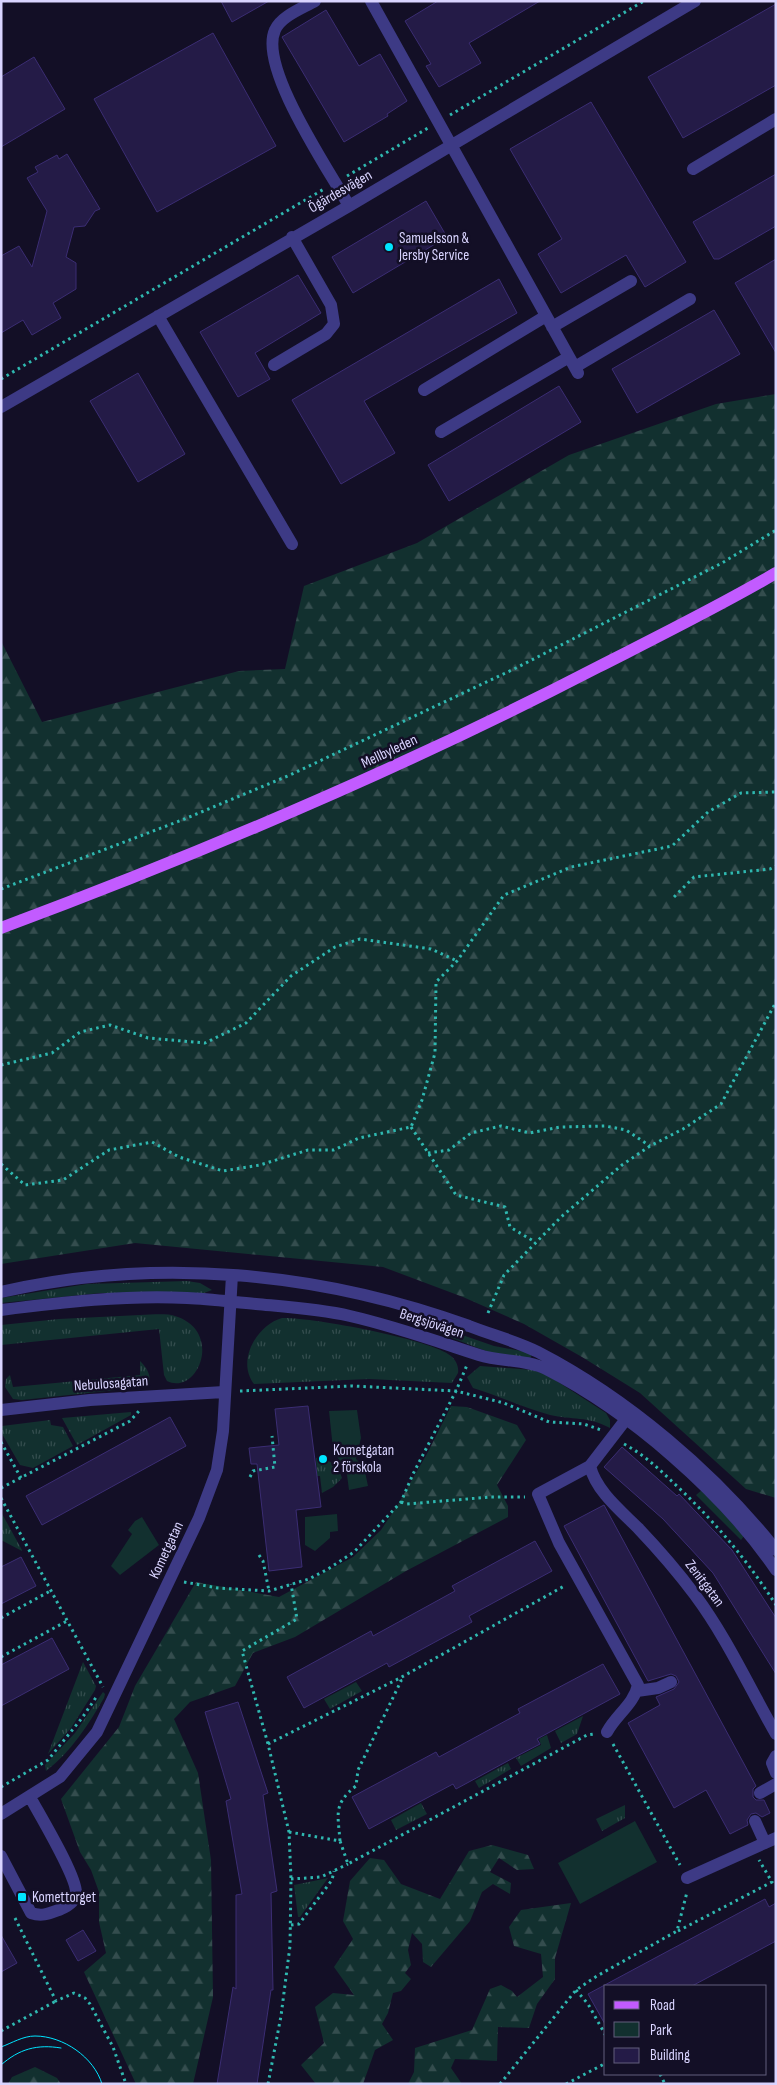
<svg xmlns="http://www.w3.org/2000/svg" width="777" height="2085" viewBox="0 0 777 2085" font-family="'Sofia Sans Condensed',sans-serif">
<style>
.grass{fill:url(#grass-tufts)}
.forest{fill:url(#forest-firs)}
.green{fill:#12302f}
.building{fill:#241b47;stroke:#3b2d73}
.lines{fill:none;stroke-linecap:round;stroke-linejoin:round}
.path{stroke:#2fb8b0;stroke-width:3;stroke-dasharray:2.5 4;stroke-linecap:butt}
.minor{stroke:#3d3a85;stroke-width:12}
.major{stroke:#c25bff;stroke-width:12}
.tram{stroke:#00e5ff;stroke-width:1}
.poi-dot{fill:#00e5ff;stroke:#130f26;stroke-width:2}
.labels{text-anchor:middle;stroke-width:5;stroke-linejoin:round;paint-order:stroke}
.street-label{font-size:15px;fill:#d9d4ff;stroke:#130f26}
.poi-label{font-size:15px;fill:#d9d4ff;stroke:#130f26;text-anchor:start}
</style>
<defs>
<pattern id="grass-tufts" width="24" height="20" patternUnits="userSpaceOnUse" patternTransform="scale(1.25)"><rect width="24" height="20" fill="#12302f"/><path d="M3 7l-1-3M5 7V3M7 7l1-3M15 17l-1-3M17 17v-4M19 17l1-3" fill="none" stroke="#344d4e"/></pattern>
<pattern id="forest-firs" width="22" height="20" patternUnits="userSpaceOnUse" patternTransform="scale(1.25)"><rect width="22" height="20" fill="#12302f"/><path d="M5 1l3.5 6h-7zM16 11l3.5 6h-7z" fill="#344d4e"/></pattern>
</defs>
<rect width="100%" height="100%" fill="#130f26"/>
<path class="grass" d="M187,1281l13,2 12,7 -8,3h-103l-100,10v-5l86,-14z
M140,1315c11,0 25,-2 35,1 49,15 23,80 -8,65l-3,-6 -5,-46 -158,16v-20l58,-6z
M282,1318c28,-1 149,21 169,38 5,4 8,11 7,17l-6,10 -83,-4 -115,5c-18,-23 3,-59 28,-66z
M442,1328l52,18 38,7 -2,7 -31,-4 -60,-23z
M140,1361c7,7 10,12 10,22l-6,4 -122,13 -9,-1 -8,-12 1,-8 4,-4 3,12 127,-12z
M480,1366l53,4 16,6 57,37 4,7v8c-22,-12 -38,-8 -60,-13 -26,-7 -51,-19 -77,-27l-6,-11z
M131,1412v3l-54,30 -15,-27z
M50,1420l1,5 12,2 10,19 -40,22 -13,-3 -19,-33 1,-6z
M321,1457c11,5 17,9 21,21l-9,9 -11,6 -2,-17h-3l-1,-18z
M702,1490l42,46 -3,4 -45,-45z
M1,1512l21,38v1l-21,-11z
M83,1662l13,24 -1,4 -24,38 -23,26z
M356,1682l6,9 -32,18 -6,-10z
M103,1692l2,2 -1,4c-16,27 -33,54 -58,73l-1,-6 30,-32z
M583,1716l-6,18 -16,9 -6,-12z
M547,1735l4,13 -30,18 -5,-8 25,-13 -2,-6z
M508,1763l3,6 -32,19 -4,-7z
M421,1803l6,11 -31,16 -5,-10z
M625,1805v13l-23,13 -6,-12z
M328,1878l-28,39h-2l-4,-32z"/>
<path class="forest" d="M776,394v1104l-30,-9 -106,-96 -58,-36 -58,-33 -61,-27 -80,-30 -248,-24 -134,21v-623l41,81 197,-51 46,-2 19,-83 113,-43 152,-88 147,-51z
M451,1406l16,1 50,18 9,15 -29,45 11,21v11l-102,54 -111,66 -42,16 -18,33 -45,16 -16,17 24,54 13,87 2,137 -20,87h-57l-52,-112 22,-19 -7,-31v-30l-8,-22 -11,-18 -19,-53 58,-72 16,-41 61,-104 83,15 74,-40 28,-27 16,-24 31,-54z
M492,1845l36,10 6,14 -17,1 -18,-12 -9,14 21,11 -1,11 -17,-10 -11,8 -12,29 -39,46 -8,-5 -1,-18 -10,-11 -4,17 3,15 -6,8 6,6 -10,12 -8,2 -5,20 -6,11 11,16 -18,10 -12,34h-47l-15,-19 23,-22 -9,-36 18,-14 21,2 -20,-28 19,-28 -10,-18 7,-40 20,-23 14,2 17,24 39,15 29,-48z
M571,1903l-16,55v21l-18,25 -8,24 -31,-1 -1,34 -42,-2 -4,9 11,16h-54l6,-12 1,-24 57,-18 18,-41 11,-4 11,6 5,6 26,-20 -2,-23 -27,-8 -5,-19 12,-17z
M35,2067l22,11 4,6h-53l4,-7z"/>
<path class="green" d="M357,1410l4,28 -5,21 8,8 4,19 -19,4 -2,-15 -14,-26 -4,-38z
M337,1514l1,17 -8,1v6l-15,13 -10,-6v-28z
M142,1517l17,28 -39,30 -9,-9 21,-32 -4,-4 7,-9z
M635,1821l22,41 -77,42 -22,-41z"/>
<path class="building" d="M221,1h48l-37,21z
M438,1h102l-71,42 12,20 -42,24 -13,-21 5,-2 -26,-43z
M776,4v81l-93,53 -35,-61z
M326,10l33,56 21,-12 27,47 -20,13 1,2 -44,26 -62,-105z
M213,33l63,113 -119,66 -63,-113z
M34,57l31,52 -64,38v-70z
M591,102l95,160 -41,25 -19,-32 -65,38 -23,-39 24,-15 -52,-90z
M67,154l33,55 -5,2 -10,15 -11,1 -8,30 10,6v26l-23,14 8,15 -29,17 -9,-15 -22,13v-77l18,-10 13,21 15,-56 -20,-33 11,-6 -3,-5 22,-12 2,4z
M776,174v52l-57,33h-5l-21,-37z
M426,201l21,36 -94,56 -21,-36z
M776,259v94l-41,-70z
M298,275l23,38 -66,40 15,26 -32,18 -38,-65z
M499,279l18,34 -153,88 31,52 -54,31 -49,-84z
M714,310l26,44 -103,59 -25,-44z
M138,373l47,81 -47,28 -48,-81z
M559,386l22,36 -132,79 -21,-36z
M308,1406l13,101 -25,3 6,57 -33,4 -12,-107h-6l-2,-16 30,-3 -4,-36z
M170,1417l16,29 -144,79 -16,-29z
M622,1447l55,49 2,-2 53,56 44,68v56l-63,-101 -50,-54 -59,-52z
M604,1505l152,281 -3,3v8l3,3h8l6,13 -8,4 -6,-4 -5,1 -4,6 1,5 -18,9 -24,-44 -32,18 -46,-85 32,-18 -4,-8 18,-8 5,-7 -3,-6 -5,-2 -23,7 -84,-155z
M535,1541l17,30 -83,45 3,6 -83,45 -2,-4 -83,45 -17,-31 84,-46 2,5 82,-45 -3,-5z
M21,1557l15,29 -35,18v-37z
M52,1638l17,31 -68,37v-41z
M603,1664l17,30 -83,45 3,5 -25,13 -59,32 -3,-5 -84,45 -17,-32 84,-45 3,5 81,-44 -2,-4z
M238,1702l30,91 -5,2 14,96 -6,2 2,97h-2l-14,94h-40l16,-97 3,2v-94l6,-1 -16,-93 5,-2 -26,-87z
M765,1899l4,8 7,-4v38l-84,45h-86v40l-18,-32z
M83,1930l13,21 -18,10 -12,-21z
M1,1935l16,28 -16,9z"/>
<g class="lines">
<path class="path" d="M450,115l194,-114
M347,176l81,-48
M1,379l323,-190
M1,889l181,-69 108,-45 226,-107 206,-105 54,-33
M674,897l20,-20 76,-8 6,-3
M1,1065l51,-12 28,-21 30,-7 38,13 57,5 41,-20 45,-47 44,-29 25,-8 71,10 26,12
M411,1127l45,68 49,12 5,20 25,15
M428,1153l21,-3 22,-17 30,-7 29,7 30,-6 45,-1 21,4 24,16
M1,1164l24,21 38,-5 46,-30 43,-8 27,15 44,14 37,-6 48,-15h26l25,-12 52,-11 11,-27 13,-47 1,-71 21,-21 47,-66 67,-28 101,-21 36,-34 33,-19 35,-1
M488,1313l16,-38 57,-58 61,-52 28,-19 33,-17 38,-25 55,-102
M240,1391l112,-5 104,5 48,12 45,19 35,2 17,6
M1,1442l20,36
M624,1444c21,11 37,27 54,43 39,37 69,73 98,118
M250,1477l3,-6 22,-4 -3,-31
M1,1488l129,-67 9,-10
M1,1498l102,189
M401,1502l6,2 84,-7h34
M259,1555l4,6 6,30
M184,1582l34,6 51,3 40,-12 19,-10 26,-17 47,-50 12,-28 43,-83 11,-26
M1,1618l51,-28
M1,1657l66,-36
M268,1744l132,-66 166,-93
M613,1744l67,121
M1,1787l47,-27 34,-42 15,-22
M289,1832l51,9 8,23 239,-129 7,-1
M340,1841c-2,-27 -7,-37 16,-55l2,-16 43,-89 -1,-3
M291,1879l30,-2 27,-13
M15,1918l41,83 18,-8 11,5 5,6 23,43 13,37
M291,1925l8,-1 33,-44 2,-9
M678,1931l94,-49 -13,-22
M576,1990l12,14 18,32
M1,2031l55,-30
M660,2074l5,10
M268,2084l13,-68 9,-70 1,-67 -2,-47 -21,-88 -26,-93 55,-32 -6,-35
M500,2084l76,-94 21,-14 80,-45 10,-39
M566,2084l40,-21"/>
<path class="minor" d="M315,1c-12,7 -34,15 -40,29 -17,37 54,140 74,176
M371,1l207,372
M693,169l83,-50
M158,316l134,228
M552,327l79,-46
M274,365l52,-31 8,-10 -3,-19 -39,-68
M575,367l115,-68
M424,390l122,-74
M1,407l348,-201 346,-205
M441,432l128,-75
M1,1292c156,-36 319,-20 468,34 23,9 47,15 69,26 89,46 176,120 238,198
M1,1310c62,-8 124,-15 186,-12 23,1 46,4 69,6 32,3 63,5 94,12 44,10 86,25 129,39 21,7 47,4 67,14 84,43 177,123 230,201
M1,1410l89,-10 134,-8
M590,1466c6,25 31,45 48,62 20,21 40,44 57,67 32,43 54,92 81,139
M637,1691l21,-3 13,-6
M607,1732c9,-17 27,-28 31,-47l-79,-142 -21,-49 52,-28 40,-52
M776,1756l-4,7 4,10
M760,1793l16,-9
M1,1814l59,-37 37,-45 102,-214 18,-48 6,-39 9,-156
M755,1821l10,22
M1,1856l30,57c12,4 19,0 30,-4 7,-3 14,-7 15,-15 2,-16 -37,-80 -46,-97
M687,1878l89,-40"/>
<path class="major" d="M1,928c204,-76 404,-161 597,-261 59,-30 120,-60 178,-94"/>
<path class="tram" d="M1,2047c11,-4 22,-11 34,-11 28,0 59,21 67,48
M1,2065c18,-16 36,-21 60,-17"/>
</g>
<g class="poi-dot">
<circle cx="389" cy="247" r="5"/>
<circle cx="323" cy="1459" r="5"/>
<rect x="17" y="1892" width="10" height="10" rx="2.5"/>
</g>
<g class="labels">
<g class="street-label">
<text transform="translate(340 191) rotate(-30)" y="5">Ögärdesvägen</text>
<text transform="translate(389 751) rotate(-25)" y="5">Mellbyleden</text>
<text transform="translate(432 1323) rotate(18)" y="5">Bergsjövägen</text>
<text transform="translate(111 1383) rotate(-4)" y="5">Nebulosagatan</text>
<text transform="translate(166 1550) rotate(-65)" y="5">Kometgatan</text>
<text transform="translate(705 1583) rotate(53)" y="5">Zenitgatan</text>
</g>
<g class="poi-label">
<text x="399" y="243">Samuelsson &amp;<tspan x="399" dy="17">Jersby Service</tspan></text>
<text x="333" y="1455">Kometgatan<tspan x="333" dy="17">2 förskola</tspan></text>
<text x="32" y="1902">Komettorget</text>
</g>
</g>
<rect width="777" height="2085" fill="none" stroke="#d9d4ff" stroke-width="5"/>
<rect x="604" y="1985" width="162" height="90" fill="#130f26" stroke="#625e7d"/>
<rect x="614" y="2001" width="25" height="8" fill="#c25bff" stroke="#625e7d"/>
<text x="650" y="2010" font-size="15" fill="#d9d4ff">Road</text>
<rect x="614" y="2022" width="25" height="15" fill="#12302f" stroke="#625e7d"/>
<text x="650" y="2035" font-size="15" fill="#d9d4ff">Park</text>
<rect x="614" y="2048" width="25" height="15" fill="#241b47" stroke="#625e7d"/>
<text x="650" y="2060" font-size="15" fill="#d9d4ff">Building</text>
</svg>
